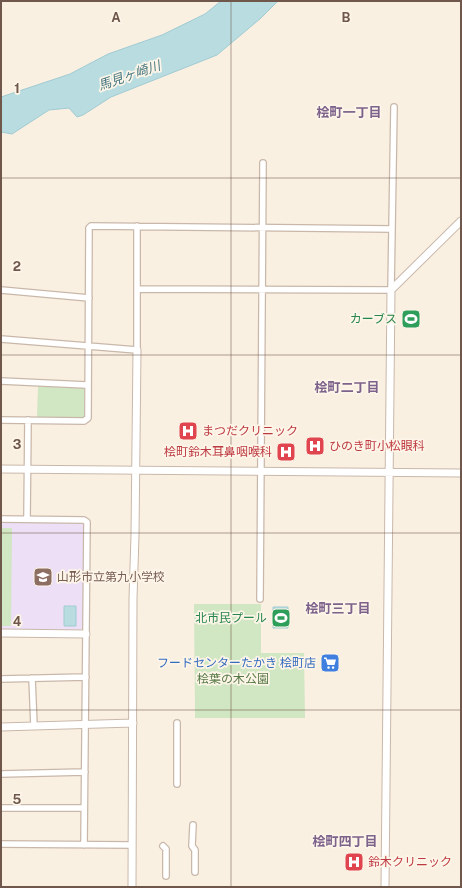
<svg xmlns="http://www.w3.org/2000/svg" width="462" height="888" viewBox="0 0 462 888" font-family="'Public Sans','Noto Sans JP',sans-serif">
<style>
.education{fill:#eddff6}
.green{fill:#d1e6c2}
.water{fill:#b9dce1;stroke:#a0cbd2}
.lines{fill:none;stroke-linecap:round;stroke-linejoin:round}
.minor-casing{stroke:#c9b8aa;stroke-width:8}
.tertiary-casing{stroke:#c9b8aa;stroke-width:9}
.minor{stroke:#fff;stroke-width:5.5}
.tertiary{stroke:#fff;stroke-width:7}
.grid{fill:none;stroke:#6f574b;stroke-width:1;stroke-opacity:0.55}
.labels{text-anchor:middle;stroke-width:3.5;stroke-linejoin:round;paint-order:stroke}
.leisure-label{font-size:12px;fill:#27864d;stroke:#fdf5e8;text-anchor:end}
.health-label{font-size:12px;fill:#be3a42;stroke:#fdf5e8;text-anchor:start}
.education-label{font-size:12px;fill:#785e54;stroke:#fdf5e8;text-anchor:start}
.shop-label{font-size:12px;fill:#366cbe;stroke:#fdf5e8;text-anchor:end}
.park-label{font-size:12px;fill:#567a47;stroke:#fdf5e8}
.water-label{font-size:13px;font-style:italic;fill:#477881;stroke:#fdf5e8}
.neighbourhood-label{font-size:13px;font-weight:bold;fill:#7d638c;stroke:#fdf5e8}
.grid-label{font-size:13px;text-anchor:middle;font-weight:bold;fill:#6f574b;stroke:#fdf5e8;stroke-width:3.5;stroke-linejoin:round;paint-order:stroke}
</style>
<rect width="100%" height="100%" fill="#faf0e2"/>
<path class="education" d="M1,523h81l4,4 -2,100 -4,3 -79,1z"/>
<path class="green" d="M38,386l46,2v29h-47z
M1,528h11l-1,98h-10z
M194,604h67v49h43l1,65h-110z"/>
<path class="water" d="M221,1h57l-17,17 -44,37 -106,42 -28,18 -6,2 -8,-9 -20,2 -37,24 -11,-2v-35l69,-23 38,-20 54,-19 43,-21z
M64,606h12v20h-12z
M273,607h15v21h-15z"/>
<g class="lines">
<g class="minor-casing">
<path id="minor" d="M137,289l254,1 3,-183
M1,290l88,8
M1,339l136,11v-124
M1,381l86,4
M1,420l83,1 4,-3 1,-190 2,-2 301,3
M1,519l83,1 3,2 -3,323
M27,519l1,-99
M260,599l3,-436
M32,678l2,48
M1,679l85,-2
M1,774l84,-2
M177,784v-61
M1,808h83
M193,825l-1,21 3,4v22
M1,844l131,1
M163,846l3,3v27"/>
</g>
<g class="tertiary-casing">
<path id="tertiary" d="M1,469l460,4
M1,633l85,1
M1,727l132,-4
M132,887l1,-288 2,-64 2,-185
M385,887l6,-597 70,-69"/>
</g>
<use href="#minor" class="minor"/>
<use href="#tertiary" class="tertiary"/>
</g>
<path class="grid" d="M231,1v886M1,178h460M1,355h460M1,533h460M1,710h460"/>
<defs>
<g id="stadium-square" transform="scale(1)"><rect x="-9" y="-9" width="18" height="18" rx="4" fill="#2e9e5b" stroke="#fdf5e8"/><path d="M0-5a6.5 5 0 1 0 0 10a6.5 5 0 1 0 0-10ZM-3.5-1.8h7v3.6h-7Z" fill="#fff"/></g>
<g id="hospital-square" transform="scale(1)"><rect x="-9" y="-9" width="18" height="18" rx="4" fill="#e0444e" stroke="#fdf5e8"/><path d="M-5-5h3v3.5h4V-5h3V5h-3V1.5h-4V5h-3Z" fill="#fff"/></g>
<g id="school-square" transform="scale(1)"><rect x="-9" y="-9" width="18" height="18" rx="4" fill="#8d6e63" stroke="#fdf5e8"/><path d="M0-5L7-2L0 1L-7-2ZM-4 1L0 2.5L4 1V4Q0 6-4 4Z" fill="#fff"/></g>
<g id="supermarket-square" transform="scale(1)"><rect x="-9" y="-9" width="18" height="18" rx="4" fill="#3f7fe0" stroke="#fdf5e8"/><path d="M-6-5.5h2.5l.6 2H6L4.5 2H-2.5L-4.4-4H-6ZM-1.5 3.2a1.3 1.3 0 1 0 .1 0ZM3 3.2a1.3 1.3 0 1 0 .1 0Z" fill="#fff"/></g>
</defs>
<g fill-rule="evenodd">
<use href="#stadium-square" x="411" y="319"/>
<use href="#hospital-square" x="188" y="431"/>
<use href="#hospital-square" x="315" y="446"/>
<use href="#hospital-square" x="286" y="452"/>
<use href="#school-square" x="43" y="577"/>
<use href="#stadium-square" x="281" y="618"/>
<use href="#supermarket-square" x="330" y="663"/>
<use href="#hospital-square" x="354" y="862"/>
</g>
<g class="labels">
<g class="leisure-label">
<text x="397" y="323">カーブス</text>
<text x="267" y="622">北市民プール</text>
</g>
<g class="health-label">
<text x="202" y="435">まつだクリニック</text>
<text x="329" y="450">ひのき町小松眼科</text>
<text x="272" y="456" text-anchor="end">桧町鈴木耳鼻咽喉科</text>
<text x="368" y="866">鈴木クリニック</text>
</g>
<g class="education-label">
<text x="57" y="581">山形市立第九小学校</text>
</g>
<g class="shop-label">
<text x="316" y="667">フードセンターたかき 桧町店</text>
</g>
<g class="park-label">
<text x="233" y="683">桧葉の木公園</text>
</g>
<g class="water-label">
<text transform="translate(129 75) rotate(-19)" y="5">馬見ヶ崎川</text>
</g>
<g class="neighbourhood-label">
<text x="349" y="117">桧町一丁目</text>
<text x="347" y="392">桧町二丁目</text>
<text x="338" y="613">桧町三丁目</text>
<text x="345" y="846">桧町四丁目</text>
</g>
</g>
<g class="grid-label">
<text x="116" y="22">A</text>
<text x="346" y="22">B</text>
<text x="17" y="93">1</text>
<text x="17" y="271">2</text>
<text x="17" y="449">3</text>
<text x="17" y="626">4</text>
<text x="17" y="804">5</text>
</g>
<rect width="462" height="888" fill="none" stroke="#6f574b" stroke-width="4"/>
</svg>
